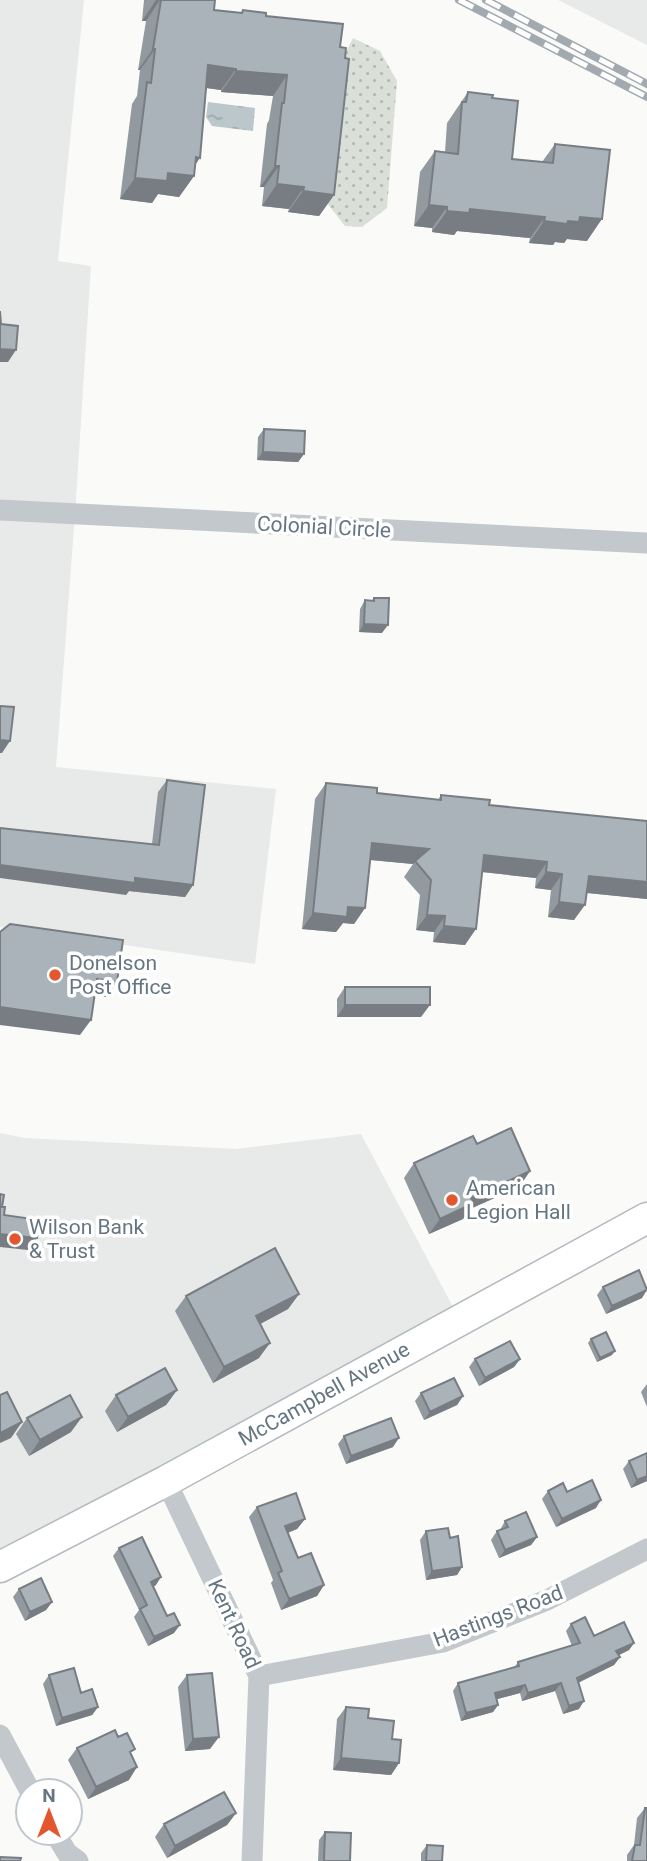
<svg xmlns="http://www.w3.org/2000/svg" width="647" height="1861" viewBox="0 0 647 1861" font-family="Roboto,sans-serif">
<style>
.built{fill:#e8e9e9}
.garden{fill:url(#garden-dots)}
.water{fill:url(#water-ripples)}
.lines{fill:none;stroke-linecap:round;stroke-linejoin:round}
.secondary-casing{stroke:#b3babf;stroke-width:33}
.street{stroke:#c3c8cc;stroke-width:21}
.secondary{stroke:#fff;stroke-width:30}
.rail-casing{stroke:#a2aab0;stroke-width:8}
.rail{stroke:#fff;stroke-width:5;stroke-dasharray:16;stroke-linecap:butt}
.wall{fill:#929a9f}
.shaded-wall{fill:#777d82}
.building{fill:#aab3b9;stroke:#777d82;stroke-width:2}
.poi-dot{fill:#e4572e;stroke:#fff;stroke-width:2.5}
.labels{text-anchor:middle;stroke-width:7;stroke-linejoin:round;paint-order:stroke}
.street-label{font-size:21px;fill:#657683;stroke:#fff}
.poi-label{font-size:21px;fill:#657683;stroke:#fff;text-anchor:start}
</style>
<defs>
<pattern id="garden-dots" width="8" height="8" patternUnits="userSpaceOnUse" patternTransform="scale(1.75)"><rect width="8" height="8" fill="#dadfd7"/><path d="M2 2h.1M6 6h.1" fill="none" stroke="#b4b9b4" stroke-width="1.8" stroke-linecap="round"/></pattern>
<pattern id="water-ripples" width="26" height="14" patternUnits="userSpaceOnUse" patternTransform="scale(1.75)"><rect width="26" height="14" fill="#bbc7cb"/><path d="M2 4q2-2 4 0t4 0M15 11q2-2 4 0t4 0" fill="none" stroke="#9ca6aa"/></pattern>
</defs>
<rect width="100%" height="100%" fill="#fafaf8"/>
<path class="built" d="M0,0h84l-26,261 33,5 -16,248 -19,253 220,22 -21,175 -255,-37z
M558,0h89v45z
M0,1133l25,5 211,11 125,-15 99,186 -460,247z"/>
<path class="garden" d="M353,38l27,13 17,30 -10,127 -25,19 -17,-1 -18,-23 13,-138z"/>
<path class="water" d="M208,102l47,6 -2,23 -41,-5 -6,-9z"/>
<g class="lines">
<g class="secondary-casing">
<path id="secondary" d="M0,1567l166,-86 481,-263"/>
</g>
<path class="street" d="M0,510l647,33
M166,1481l93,195 -7,185
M259,1676l184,-34 104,-42 100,-51
M0,1735l30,56
M55,1833l12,20 11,8"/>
<use href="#secondary" class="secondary"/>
<g class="rail-casing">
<path id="rail" d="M459,0l188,97
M486,0l161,84"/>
</g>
<use href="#rail" class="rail"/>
</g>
<path class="wall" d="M144,0h71l-1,10 27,3 2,-3 23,6 74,31 -6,148 -15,21 -31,-4 1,-3 -27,-3 2,-19h-4l7,-63 2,-4 4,-24 -52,-4v-2l-15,-2 -12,88 -15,21 -21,-3 -6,9 -32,-4 12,-95 5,-8 3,-26h-2l8,-49h-4z
M468,92l24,6 20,61 30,3 13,-18 32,97 -20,-2 -3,4 -9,-1 -2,3 -24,-2 1,-5 -73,-7 -3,4 -22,-3v-4l-18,-2 6,-54 15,-21 10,1 2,-29z
M264,429l40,25 -6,8 -41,-2 1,-23z
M374,598l8,35 -23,-1 1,-23 5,-9 6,1z
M167,780l26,105 -8,12 -56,-6 -3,4 26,-51 6,-52z
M326,783l51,10 61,7 3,-5 48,10 158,16v78l-60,-6 -13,27 -26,-3 3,-27 -16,-2 1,-10 -54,-6 -17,73 -32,-3 1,-10 -18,-2 4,-35 -16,-18 9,-13 -43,-4 -5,48 -11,16 -11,-1 -7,9 -34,-3 13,-130z
M345,987l76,30h-84v-18z
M477,1144l53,27 -11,16 -49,22 -7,10 -34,15 -25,-56 10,-15z
M603,1287l39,11 -36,16 -9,-19z
M299,1294l-11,15 -28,15 -1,34 -46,25 -38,-72 11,-15z
M591,1339l21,16 -15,7 -9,-19z
M475,1359h45l-6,8 -35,19 -10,-19z
M647,1384v23l-6,-15z
M177,1390l-11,15 -49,27 -12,-21 11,-16z
M421,1393l42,3 -6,9 -33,15 -9,-19z
M27,1418l44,14 -42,24 -13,-22z
M344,1436l49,11 -47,17 -8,-20z
M647,1453v28l-16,7 -8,-19 6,-8z
M548,1491l19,1 29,16 -40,19 -14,-28z
M257,1507l48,12 -8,10 -9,4 10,25 26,27 -7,11 -36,14 -10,-27 2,-3 -24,-63z
M505,1521l32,16 -6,8 -32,13 -8,-18 6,-9 3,-1z
M426,1531l24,7 12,29 -5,8 -31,5 -6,-40z
M119,1548l37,37 -3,2 21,46 -26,13 -14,-29 5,-7 -26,-54z
M19,1589l33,13 -6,8 -21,11 -12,-24z
M571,1624l23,12 40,7 -5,7 -10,5 1,2 -6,8 -36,17 1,27 -16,5 -8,-23 -33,10 -2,-8 -23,6 1,6 -5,7 -32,9 -8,-30 5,-8 56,-15 4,-6 54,-16 -6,-15z
M49,1675l32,18 17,14 -6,8 -36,11 -13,-42z
M187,1675l23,74 -25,2 -7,-64z
M346,1707l22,11 24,21 7,24 -8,12 -58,-5 4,-51z
M118,1737l13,18 -2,25 -41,19 -20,-39 9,-12z
M645,1808l2,53h-20v-6l7,-10 3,-27z
M236,1813l-9,12 -60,33 -12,-21 9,-13z
M325,1832l25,29h-32l1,-21z
M427,1845l15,16h-21v-8z"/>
<path class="shaded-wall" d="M156,0h4l-14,21h-4z
M153,49h2l-15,21h-2z
M208,65l28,4 -15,21 -28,-4z
M236,71l51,4 -14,21 -52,-4z
M196,157l4,1 -12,17 6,1 -15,21 -21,-3 -6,9 -32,-4 15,-21 33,-5z
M275,166h4l-15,21h-4z
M277,184l27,3 -15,22 -27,-3z
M303,191l31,4 -15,21 -31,-4z
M429,205l18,2 -15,21 -18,-2z
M470,209l75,8 -15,21 -73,-7 -3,4 -22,-3 15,-21z
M580,217l22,2 -15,22 -20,-2 -3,4 -9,-1 -2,3 -24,-2 15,-22h24z
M0,349l16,1 -8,12h-8z
M263,452l41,2 -6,8 -41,-2z
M364,624l24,1 -6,8 -23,-1z
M0,740l10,1 -8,12h-2z
M372,843l57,6 -16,15 -52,-5z
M484,855l63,7 -11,16 -63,-7z
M0,865l135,13 58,7 -8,12 -56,-6 -3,4 -126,-17z
M546,872l16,2 -11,16 -16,-2z
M589,876l58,6v17l-69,-7z
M559,902l26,3 -11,15 -26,-3z
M348,907l17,1 -11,16 -11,-1 -7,9 -34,-3 11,-16z
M427,915l18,1 -11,16 -18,-2z
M444,926l32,3 -11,16 -32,-3z
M97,979l20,3 -11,15 -20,-2z
M345,1005h85l-9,12h-84z
M0,1007l91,13 -11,15 -80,-10z
M530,1171l-11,16 -49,22 -7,10 -34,15 11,-15 31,-21z
M1,1234l36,4 -9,12 -28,-3v-11z
M647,1290l-5,8 -36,16 6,-8z
M299,1294l-11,15 -43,23 11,-16z
M270,1343l-11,15 -46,25 11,-16z
M615,1351l-3,4 -15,7 3,-4z
M520,1359l-6,8 -35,19 6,-8z
M177,1390l-11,15 -49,27 11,-15z
M463,1396l-6,9 -33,15 6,-8z
M82,1417l-11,15 -42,24 11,-16z
M22,1422l-11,16 -11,5v-10z
M399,1438l-6,9 -47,17 5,-8z
M647,1476v5l-16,7 6,-8z
M601,1500l-5,8 -40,19 6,-8z
M305,1519l-8,10 -19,7 7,-10z
M537,1537l-6,8 -32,13 6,-8z
M462,1567l-5,8 -31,5 6,-9z
M161,1577l-5,8 -11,6 6,-9z
M324,1585l-7,11 -36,14 8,-11z
M52,1602l-6,8 -21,11 5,-9z
M180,1625l-6,8 -26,13 6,-9z
M634,1643l-5,7 -18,9 5,-8z
M620,1657l-6,8 -42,21 5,-8z
M561,1683l-6,8 -33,10 6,-8z
M525,1685l-5,8 -30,8 5,-8z
M584,1701l-5,8 -16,5 6,-8z
M498,1705l-5,7 -32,9 5,-8z
M98,1707l-6,8 -36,11 6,-8z
M219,1737l-9,12 -25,2 8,-12z
M341,1758l58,5 -8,12 -58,-5z
M137,1767l-8,13 -41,19 8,-12z
M236,1813l-9,12 -60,33 8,-12z"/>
<path class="building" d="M161,0h54l-1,10 28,3 1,-3 23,3v3l77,8 -3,23 6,1 -1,10 4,1 -15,136 -31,-4 1,-4 -27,-3 2,-18h-4l7,-63h2l3,-28 -51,-4v-2l-28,-4 -8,93 -4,-1 -2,19 -26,-3 -1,8 -32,-3 12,-96 4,1 4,-34h-2z
M468,92l25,3 -1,3 26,3 -6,58 41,4 2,-19 55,6 -8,69 -22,-2 -1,5 -11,-1 -1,3 -23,-3 1,-4 -75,-8 -1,4 -22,-2v-4l-18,-2 6,-54 23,3 4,-52h4z
M0,311l1,13 17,2 -2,24 -16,-1z
M264,429l41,2 -1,23 -41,-2z
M374,598h15l-1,27 -24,-1 1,-24 9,1z
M0,706l14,1 -4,34 -10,-1z
M167,780l38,5 -12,100 -58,-7v5l-135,-18v-37l159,17z
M326,783l51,5v5l64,7v-5l49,5 -1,5 158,16v61l-58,-6 -4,29 -26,-3 3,-28 -16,-2 1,-10 -63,-7 -8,74 -32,-3 1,-10 -18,-1 4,-35 -16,-19 14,-12 -57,-6 -7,65 -17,-1 -1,10 -34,-4z
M10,924l113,16 -6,42 -20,-3 -6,41 -91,-13v-75z
M345,987h85v18h-85z
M511,1128l19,43 -59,27 3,5 -34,16 -26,-56 59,-27 4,8z
M0,1194l4,1 -2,12h3l-1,8 35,5 -2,18 -36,-4 -1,4z
M275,1248l24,46 -43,22 14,27 -46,24 -38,-71z
M639,1270l8,20 -35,16 -9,-19z
M606,1332l9,19 -15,7 -9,-19z
M510,1341l10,18 -35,19 -10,-19z
M165,1368l12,22 -49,27 -12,-22z
M454,1378l9,18 -33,16 -9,-19z
M7,1392l15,30 -22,11v-38z
M70,1395l12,22 -42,23 -13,-22z
M391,1418l8,20 -48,18 -7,-20z
M647,1453v23l-10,4 -8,-19z
M592,1480l9,20 -39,19 -14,-28 15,-8 4,9z
M296,1493l9,26 -20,7 13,32 13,-5 13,32 -35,14 -11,-26 4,-2 -25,-64z
M526,1512l11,25 -32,13 -8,-19 11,-4 -3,-6z
M448,1528l2,10 8,-2 4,31 -30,4 -6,-40z
M142,1537l19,40 -10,5 16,34 7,-3 6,12 -26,12 -14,-28 7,-4 -28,-57z
M41,1578l11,24 -22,10 -11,-23z
M585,1617l9,19 30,-14 10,21 -18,8 4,6 -43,21 7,23 -15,5 -8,-23 -33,10 -3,-8 -30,8 3,12 -32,8 -8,-30 61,-17 -1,-4 62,-19 -9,-19z
M74,1668l7,25 11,-4 6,18 -36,11 -13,-43z
M212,1673l7,64 -26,2 -6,-64z
M346,1707l23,2 -1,9 26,3 -2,18 9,1 -2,23 -58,-5z
M115,1730l3,7 9,-4 8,16 -5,3 7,15 -41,20 -19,-39z
M224,1792l12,21 -61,33 -11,-22z
M645,1808h2v53h-15l3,-16h5z
M325,1832l26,1 -1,28h-26z
M427,1845l16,1 -1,15h-16z
M0,1857l21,1 -1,3h-20z"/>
<g class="poi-dot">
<circle cx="55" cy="975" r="7"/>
<circle cx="452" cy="1200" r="7"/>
<circle cx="15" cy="1239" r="7"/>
</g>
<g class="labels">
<g class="street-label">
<text transform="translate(324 527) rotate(3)" y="7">Colonial Circle</text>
<text transform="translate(324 1394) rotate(-29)" y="7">McCampbell Avenue</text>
<text transform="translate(498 1616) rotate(-21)" y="7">Hastings Road</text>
<text transform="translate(234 1624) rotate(65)" y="7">Kent Road</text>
</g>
<g class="poi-label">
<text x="69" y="970">Donelson<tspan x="69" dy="24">Post Office</tspan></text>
<text x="466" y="1195">American<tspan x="466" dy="24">Legion Hall</tspan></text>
<text x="29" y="1234">Wilson Bank<tspan x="29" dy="24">&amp; Trust</tspan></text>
</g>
</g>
<g transform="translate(49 1812)"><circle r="33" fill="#ffffff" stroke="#c1c8cd" stroke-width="2"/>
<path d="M0-5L12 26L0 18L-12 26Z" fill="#e4572e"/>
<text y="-10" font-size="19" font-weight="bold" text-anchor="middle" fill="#657683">N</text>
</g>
</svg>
